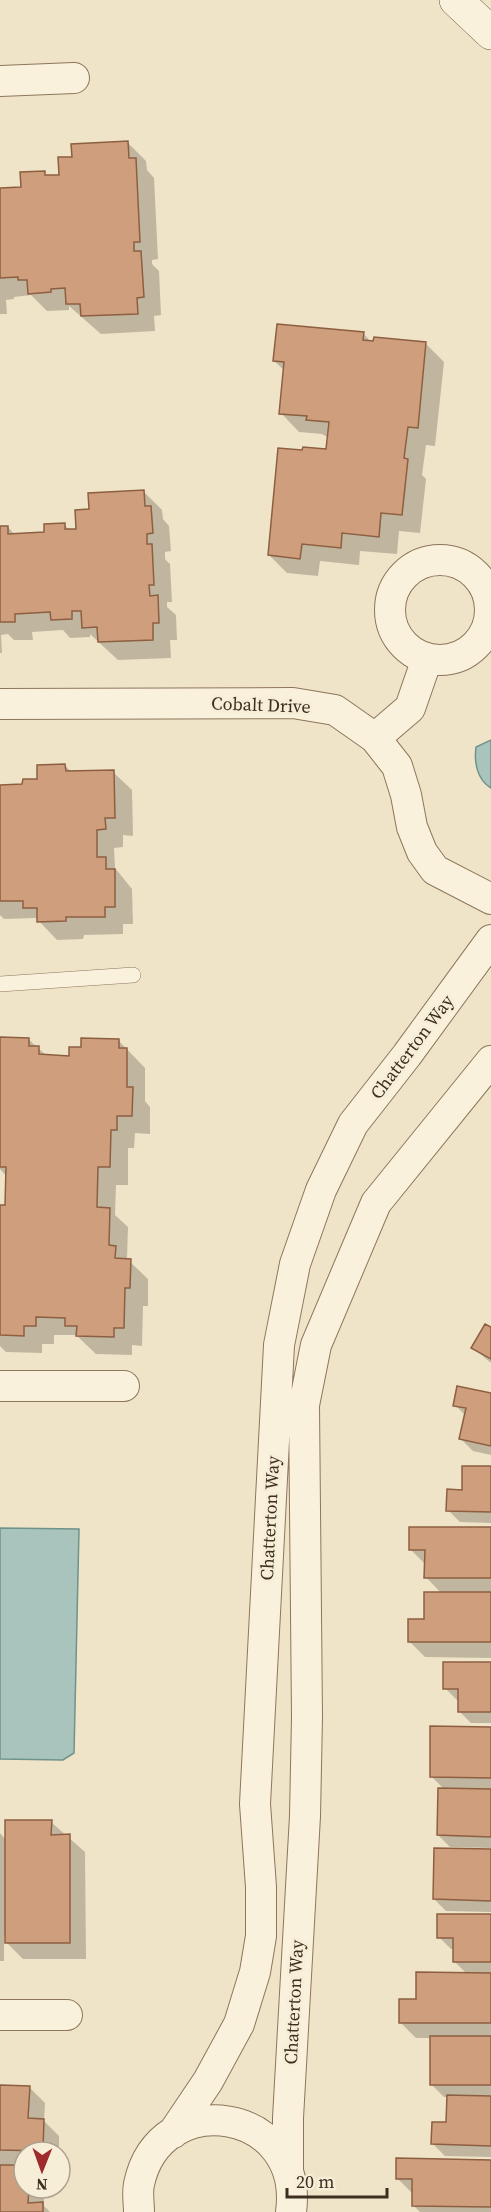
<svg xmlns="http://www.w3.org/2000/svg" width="491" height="2212" viewBox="0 0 491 2212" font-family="'Source Serif 4',serif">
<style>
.water{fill:#a9c4bc;stroke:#6f938a;stroke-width:1.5}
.shadow{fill:#0003}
.building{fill:#cf9f7d;stroke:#8d5f41;stroke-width:1.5}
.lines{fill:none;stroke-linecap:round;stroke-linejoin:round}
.lane-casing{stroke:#8d765c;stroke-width:16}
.street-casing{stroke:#8d765c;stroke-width:32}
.secondary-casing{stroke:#6f573f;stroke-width:34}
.lane{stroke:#faf1dc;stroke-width:15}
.street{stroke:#faf1dc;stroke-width:30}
.secondary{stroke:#faf1dc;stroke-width:33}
.labels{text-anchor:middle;stroke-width:6;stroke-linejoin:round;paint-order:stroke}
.street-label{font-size:18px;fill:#3d2e20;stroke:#f7eed8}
</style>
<rect width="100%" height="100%" fill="#f0e4c8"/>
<path class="water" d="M491,740v48c-14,-8 -17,-26 -15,-41z
M0,1528l79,1 -5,224 -11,7 -63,-1z"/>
<path class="shadow" d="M128,143l18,18 1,9 7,8 4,81 -6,1v4l7,7 2,44 -7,1 1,15 -54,3 -32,-28v4l-22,1 -16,-16 -17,2v2l-8,1 1,14h-7v-125l23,-1 21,-15 4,4 12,-1 14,-17z
M363,333l9,10h53l19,19 -9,84 -9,-1 -4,30 4,4 -6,54 -21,-2 -2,23 -37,-3 -1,14 -39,-4 -2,15 -31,-3 -18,-18 34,-104 24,-1 2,-12 -7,-4 -23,-2 -18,-19 4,-42 -11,-10z
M144,492l18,18 1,9 6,7 2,25 -6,1v7l5,5 2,38h-5v5l9,8 1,25h-7l1,18 -53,2 -28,-26v3l-20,1 -7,-8 -31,2 1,8h-19l-6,-6 -7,1 1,18h-2v-126h8l7,8 31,-2 18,-9 6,7 8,-1 12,-19z
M65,766l7,6h41l19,18 1,46 -10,-1v12l-9,1 1,20 17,21 1,35h-10v10l-39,1 -1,4 -26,1 -21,-22 -32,1 -4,-4v-128l24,-1 14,-5z
M0,1039h28l19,17 23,1 12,-9 36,-8 27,28v33l5,6v27l-15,-1 -1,15h-6v37h-12l-1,30 13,12 -1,32 21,20v27h-5l-1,40 -10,-1v10l-36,-1 -20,-19h-22v9h-12v9l-36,-1 -6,-6v-140h7v-29l-7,-8z
M491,1328v35l-18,-15z
M491,1395v60l-18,-4 -12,-12 5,-23 -11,-11z
M491,1468v55l-31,-1 -12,-12 15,-19z
M491,1529v129l-66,-1 -16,-16 33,-47 -16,-17v-12l-16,-16z
M491,1663v60h-20l-12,-12v-11h-2l-12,-12z
M491,1728v120l-41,-1 -12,-12 6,-46 -13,-13z
M51,1822l34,30 1,107h-63l-16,-16v-8h-3v26h-4v-128l6,7z
M491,1851v61l-45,-1 -12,-12z
M491,1916v241l-46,-1 -12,-12 15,-21v-26h-4l-12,-12v-47h-16l-16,-16 17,-21 50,-27 -13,-13v-12h-3l-12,-12z
M0,2086l29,1 16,16 -1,18 15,15v16h-35v36h20v18l6,6h-50z
M491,2161v51h-71l-7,-7 1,-10 -17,-17z"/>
<path class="building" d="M128,141l1,17h7l4,84h-6v9h7l3,46 -7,1 1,16 -57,2 -1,-12h-14l-1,-16 -14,1v3l-23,2 -1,-14h-9v-3l-18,1v-90l21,-1 -1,-15 25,-1v4h14l-1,-18h14l-1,-13z
M277,324l87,8 -1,8 10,1 1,-4 52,5 -8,86 -10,-1 -4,31 4,1 -6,56 -21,-2 -2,24 -37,-4 -1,15 -39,-4 -2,15 -32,-4 10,-107 24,2 1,-3 23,2 3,-27 -23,-2 1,-4 -28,-2 5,-52 -11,-1z
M144,490l1,16h6l2,27 -6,1v10h5l2,41h-5l1,11 8,-1 1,28h-6v17l-55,2 -1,-15 -15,1 -1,-17h-9v8l-21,1 -1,-8 -35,2v8h-15v-96h8v8l36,-2v-8l21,-1v6h11l-1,-19 14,-1 -1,-16z
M65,764l1,7 48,-1 1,48h-10l1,11 -9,1v27h9v12h9v38h-10v10h-39v4l-29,1v-14h-14v-7h-23v-116l22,-1 1,-5h14v-14z
M0,1037l29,1v8h10v8l30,2v-9h12v-9l38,1v9h8v39h6l-1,29h-15v14h-6l-1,37h-12l-1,40 13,1 -1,37 7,1 -1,12 16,1 -1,29h-5l-1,40h-10v9l-38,-1 1,-10h-12v-8l-29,-1v9h-12v10l-24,-1v-130h5l1,-38h-6z
M485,1324l6,3v32l-20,-11z
M457,1386l34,7v53l-32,-7 7,-31 -13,-2z
M462,1466h29v46l-45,-1 1,-22 15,1z
M409,1527h82v51h-67l1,-28h-16z
M424,1592h67v50h-83v-23h16z
M443,1662h48v50h-33v-23h-15z
M430,1726l61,1v51l-61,-1z
M438,1788l53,1v48l-54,-2z
M5,1820h47l-1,15 19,-1v109h-65z
M434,1848l57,1v52l-58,-2z
M437,1914h54v48h-38v-24h-16z
M416,1972l75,1v50h-92v-24h17z
M430,2036h61v49h-61z
M0,2085l30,1 -2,32 16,1 -1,32 -43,-1z
M447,2095l44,1v50l-60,-2 1,-22h14z
M396,2158l95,2v47l-79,-1v-27h-16z
M0,2165h24v23h5l-1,15 15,-1v10h-43z"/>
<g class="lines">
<g class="lane-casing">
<path id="lane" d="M0,984l133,-9"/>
</g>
<g class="street-casing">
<path id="street" d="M0,81l74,-3
M390 610a50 50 0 1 1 100 0a50 50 0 1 1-100 0Z
M0,704l293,-1 42,7 40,28 22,28 9,29 6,32 10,25 13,18 56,29
M375,738l35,-30 17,-49
M0,1386h124
M0,2015h67
M173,2133l35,-52 31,-57 16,-52 6,-36v-49l-6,-83 24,-459 16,-81 26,-74 32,-66 54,-69 84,-115
M288,2170v-52l17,-302 2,-99 -3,-312 12,-60 60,-142 115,-142
M139,2212c0,-9 -2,-19 0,-28 21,-99 166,-77 152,28"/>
</g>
<g class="secondary-casing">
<path id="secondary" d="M456,0l35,33"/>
</g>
<use href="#lane" class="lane"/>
<use href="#street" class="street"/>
<use href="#secondary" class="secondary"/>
</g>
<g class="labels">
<g class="street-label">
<text transform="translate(261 705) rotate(2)" y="6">Cobalt Drive</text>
<text transform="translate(412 1047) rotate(-53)" y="6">Chatterton Way</text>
<text transform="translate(270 1518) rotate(-87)" y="6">Chatterton Way</text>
<text transform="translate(294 2002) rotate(-87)" y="6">Chatterton Way</text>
</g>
</g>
<g transform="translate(42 2170) rotate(181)"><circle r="28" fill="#f7eed8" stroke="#ada18e" stroke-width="1.5"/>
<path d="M0-4.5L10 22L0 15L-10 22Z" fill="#9e2a2b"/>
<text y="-9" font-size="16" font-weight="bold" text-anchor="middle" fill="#3d2e20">N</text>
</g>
<path d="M287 2188v9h100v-9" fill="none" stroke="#3d2e20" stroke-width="3"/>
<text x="296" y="2188" font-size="18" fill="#3d2e20" stroke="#f7eed8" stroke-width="4.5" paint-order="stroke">20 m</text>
</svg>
